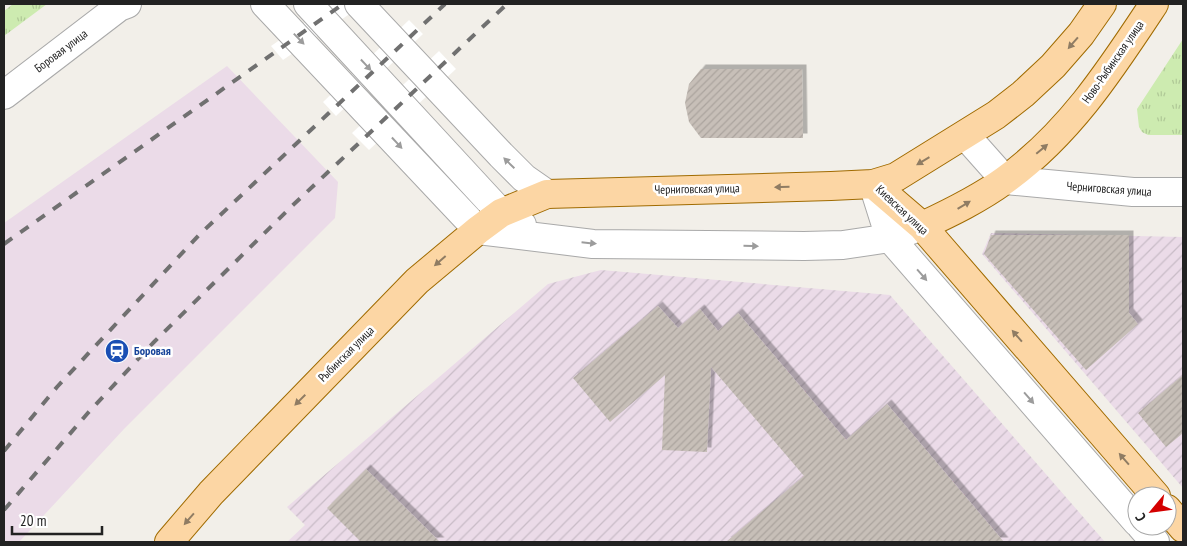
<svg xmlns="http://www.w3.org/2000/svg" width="1187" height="546" viewBox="0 0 1187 546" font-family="'PT Sans Narrow',sans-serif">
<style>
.industrial{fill:url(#industrial-furrows)}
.railway{fill:#ebdbe8}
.grass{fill:url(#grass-tufts)}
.pier{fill:#fff}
.building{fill:url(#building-hatch);filter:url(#shadow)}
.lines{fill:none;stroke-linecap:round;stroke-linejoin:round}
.minor-casing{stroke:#a9a9a9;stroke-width:30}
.major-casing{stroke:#a06b00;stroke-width:30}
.minor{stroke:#fff;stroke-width:28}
.major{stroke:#fcd6a4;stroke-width:28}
.rail{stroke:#707070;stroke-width:4;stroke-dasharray:10 10;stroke-linecap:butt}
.oneway{fill:#9c9c9c}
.oneway2{fill:#8f7c63}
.labels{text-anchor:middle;stroke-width:5;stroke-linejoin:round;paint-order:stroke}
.street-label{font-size:12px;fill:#222;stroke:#fff}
.transit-label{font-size:12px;font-weight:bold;fill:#164399;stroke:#fff;text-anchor:start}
</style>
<defs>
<pattern id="industrial-furrows" width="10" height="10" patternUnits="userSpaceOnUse" patternTransform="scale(1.25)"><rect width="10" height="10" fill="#ebdbe8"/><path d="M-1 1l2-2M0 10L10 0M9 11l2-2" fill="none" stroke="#c9bcc7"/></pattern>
<pattern id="grass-tufts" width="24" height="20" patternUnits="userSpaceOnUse" patternTransform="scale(1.25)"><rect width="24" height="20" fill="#cdebb0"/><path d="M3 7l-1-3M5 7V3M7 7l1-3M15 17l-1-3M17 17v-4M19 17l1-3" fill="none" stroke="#b0c997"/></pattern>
<pattern id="building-hatch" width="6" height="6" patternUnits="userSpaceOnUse" patternTransform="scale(1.25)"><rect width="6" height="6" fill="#c7bfb8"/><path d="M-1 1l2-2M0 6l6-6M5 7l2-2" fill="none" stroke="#aba49e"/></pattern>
<filter id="shadow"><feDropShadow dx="4.5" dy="-4.5" stdDeviation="0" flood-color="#0004"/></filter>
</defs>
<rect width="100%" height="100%" fill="#f2efe9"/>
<path class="industrial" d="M991,233l192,4v251l-201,-234z
M601,270l289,25 215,247h-818l18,-17 -18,-18 261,-223z"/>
<path class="railway" d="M227,66l111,116 -3,36 -211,211 -105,113h-15v-319z"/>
<path class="grass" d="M13,4h34l-43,32v-25z
M1183,39v96h-35l-6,-3 -3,-5 -2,-18z"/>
<path class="pier" d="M332,4h32l-81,56 -12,-14z
M409,20l14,14 -87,82 -13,-14z
M439,51l17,18 -87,81 -17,-17z"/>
<path class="building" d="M701,69h101l1,69h-102l-12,-16 -4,-19 4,-19z
M991,235h138v78l9,11 -52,46 -102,-116z
M658,306l20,22 22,-19 18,22 20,-18 108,127 41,-36 117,138h-278l78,-66 -93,-109 -4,85 -45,-2 3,-75 -55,47 -37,-44z
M1183,375v58l-17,14 -28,-34z
M366,469l74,73h-79l-34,-34z"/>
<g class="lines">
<g class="minor-casing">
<path id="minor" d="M265,4l213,226 115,14 211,2 39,-1 47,-7 32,-12
M308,4l193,209 21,12
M359,4l142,151 23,23 23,16
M4,95l115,-88 8,-3
M965,135l40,45 128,12h50
M873,184l17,54 247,284
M1141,526l14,16"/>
</g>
<g class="major-casing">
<path id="major" d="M873,184l49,42 234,270
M922,226c28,-13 57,-27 83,-46 65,-47 106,-111 149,-176
M1167,509l16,19
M169,542l42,-49 206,-212 61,-51 23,-17 46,-19 284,-8 42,-2 23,-7 100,-62 27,-21 30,-28 28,-32 21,-30"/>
</g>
<use href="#minor" class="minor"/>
<use href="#major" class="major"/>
<path class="rail" d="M4,244l339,-240
M4,451l53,-64 142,-152 246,-231
M4,510l83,-96 66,-71 140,-138 214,-201"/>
</g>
<defs><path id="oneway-solid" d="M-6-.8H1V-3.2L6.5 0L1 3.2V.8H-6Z" transform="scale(1.25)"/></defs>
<g class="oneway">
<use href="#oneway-solid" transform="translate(299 39) rotate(46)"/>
<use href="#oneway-solid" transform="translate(366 65) rotate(47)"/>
<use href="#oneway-solid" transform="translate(397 143) rotate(47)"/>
<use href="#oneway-solid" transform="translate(509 163) rotate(-136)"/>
<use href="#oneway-solid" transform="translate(589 243) rotate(6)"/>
<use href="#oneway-solid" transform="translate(751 246) rotate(1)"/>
<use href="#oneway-solid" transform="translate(922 275) rotate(49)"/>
<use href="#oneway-solid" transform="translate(1029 398) rotate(49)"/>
</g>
<g class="oneway2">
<use href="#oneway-solid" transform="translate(1073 43) rotate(131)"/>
<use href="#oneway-solid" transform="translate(1042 149) rotate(-40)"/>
<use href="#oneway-solid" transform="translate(923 161) rotate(149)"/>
<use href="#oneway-solid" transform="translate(782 187) rotate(179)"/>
<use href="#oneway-solid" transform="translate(964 205) rotate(-31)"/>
<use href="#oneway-solid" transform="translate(440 261) rotate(139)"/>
<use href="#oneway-solid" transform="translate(1017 336) rotate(-131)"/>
<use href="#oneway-solid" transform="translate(300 400) rotate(135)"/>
<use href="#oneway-solid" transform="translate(1124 459) rotate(-131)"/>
<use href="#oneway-solid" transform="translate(189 519) rotate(131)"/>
</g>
<defs>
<g id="station-disc" transform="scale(1.25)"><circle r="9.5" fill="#1a4fb4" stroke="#fff"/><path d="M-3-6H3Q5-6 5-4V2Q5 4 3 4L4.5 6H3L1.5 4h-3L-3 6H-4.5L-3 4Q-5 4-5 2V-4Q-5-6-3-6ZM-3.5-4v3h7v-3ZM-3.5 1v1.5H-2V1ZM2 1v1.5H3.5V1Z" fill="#fff"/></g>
</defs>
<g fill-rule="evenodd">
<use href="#station-disc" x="117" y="351"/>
</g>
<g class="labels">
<g class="street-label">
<text transform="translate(61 51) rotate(-37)" y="4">Боровая улица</text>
<text transform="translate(1113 62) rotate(-55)" y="4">Ново-Рыбинская улица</text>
<text transform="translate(697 189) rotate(-1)" y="4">Черниговская улица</text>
<text transform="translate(1109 189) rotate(4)" y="4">Черниговская улица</text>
<text transform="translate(902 210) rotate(43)" y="4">Киевская улица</text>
<text transform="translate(346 354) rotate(-45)" y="4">Рыбинская улица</text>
</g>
<g class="transit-label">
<text x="134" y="355">Боровая</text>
</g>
</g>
<rect width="1187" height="546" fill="none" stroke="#222222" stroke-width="10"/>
<g transform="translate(1152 511) rotate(241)"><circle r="24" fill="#ffffff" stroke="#a7a7a7"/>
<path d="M0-4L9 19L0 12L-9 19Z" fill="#d40000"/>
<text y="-8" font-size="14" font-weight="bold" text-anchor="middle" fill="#222222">С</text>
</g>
<path d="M12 526v8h90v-8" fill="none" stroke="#222222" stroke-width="2.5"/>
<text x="20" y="526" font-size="15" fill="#222222" stroke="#ffffff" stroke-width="4" paint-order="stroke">20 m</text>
</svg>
